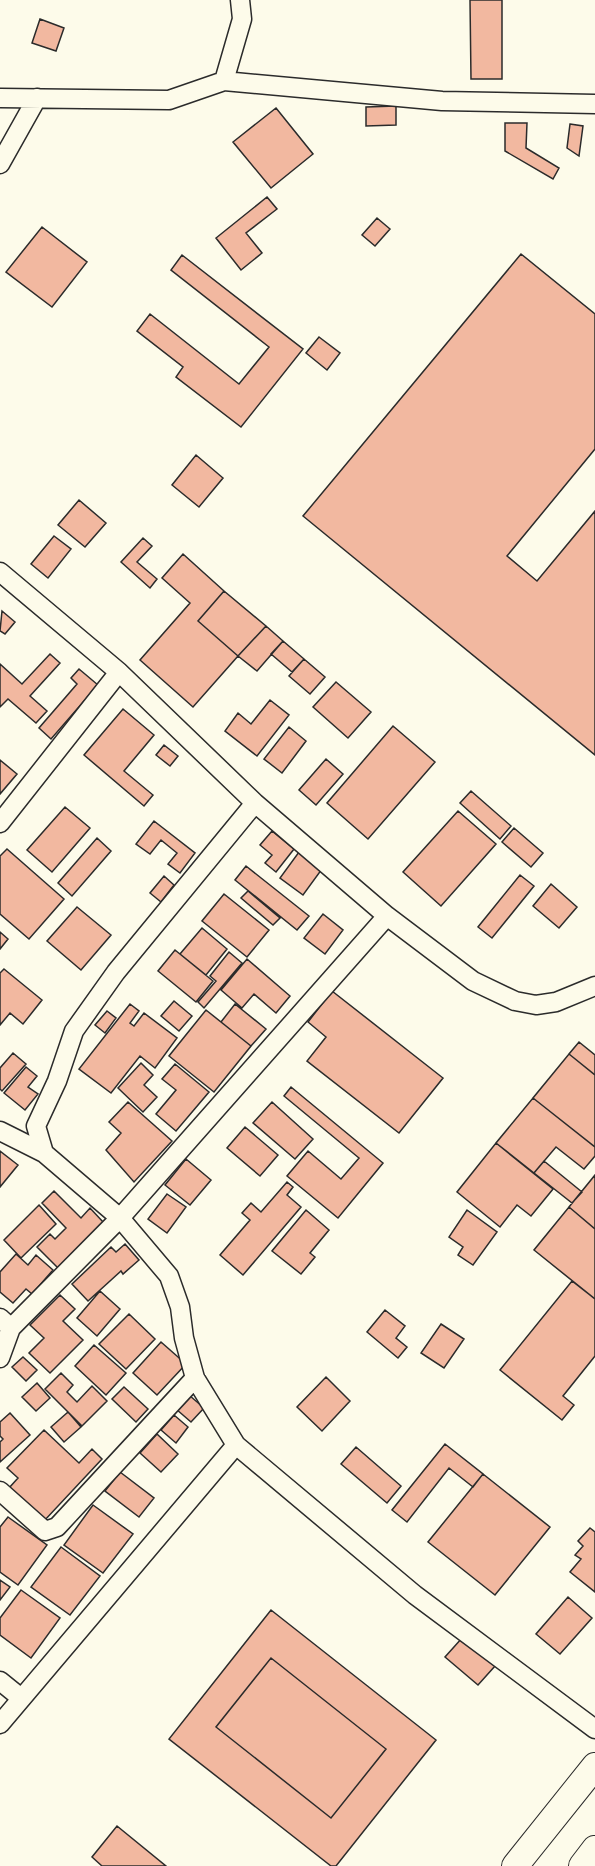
<svg xmlns="http://www.w3.org/2000/svg" width="595" height="1866" viewBox="0 0 595 1866" font-family="Figtree,sans-serif">
<style>
.building{fill:#f2b8a0;stroke:#2b2b2b;stroke-width:1.5;fill-rule:evenodd}
.lines{fill:none;stroke-linecap:round;stroke-linejoin:round}
.street-casing{stroke:#2b2b2b;stroke-width:21}
.secondary-casing{stroke:#2b2b2b;stroke-width:28}
.street{stroke:#fdfbea;stroke-width:18}
.secondary{stroke:#fdfbea;stroke-width:26}
</style>
<rect width="100%" height="100%" fill="#fdfbea"/>
<path class="building" d="M470,0h32v79h-31z
M40,19l24,9 -8,23 -24,-8z
M396,106v19l-30,1v-19z
M276,108l37,46 -42,34 -38,-46z
M505,123h22l-1,25 33,20 -6,11 -48,-28z
M570,124l13,2 -4,30 -12,-8z
M267,197l10,12 -31,24 16,20 -21,17 -25,-32z
M377,218l13,11 -15,17 -13,-11z
M42,227l45,35 -35,45 -46,-35z
M521,254l74,60v135l-88,107 30,25 58,-70v244l-292,-239z
M182,255l121,94 -62,78 -65,-50 7,-10 -46,-36 13,-17 89,70 30,-37 -98,-77z
M319,337l21,16 -13,17 -21,-17z
M196,455l27,23 -24,29 -27,-22z
M79,500l27,23 -21,24 -27,-22z
M54,536l17,13 -23,29 -17,-14z
M143,538l9,8 -15,16 20,17 -7,9 -29,-26z
M183,554l41,37 -26,30 40,35 -45,51 -53,-47 50,-57 -28,-25z
M224,591l42,35 -28,30 -40,-35z
M2,611l13,11 -10,12 -5,-3z
M266,626l17,15 -26,30 -19,-15z
M283,641l21,18 -12,13 -21,-18z
M50,654l10,9 -30,33 17,15 -11,12 -28,-24 -8,8v-43l22,20z
M304,659l21,18 -15,17 -21,-18z
M79,669l19,16 -47,54 -12,-11 38,-44 -6,-6z
M336,682l35,30 -23,26 -35,-31z
M270,700l19,15 -32,41 -32,-25 13,-18 13,11z
M123,709l31,26 -30,36 29,24 -9,11 -60,-51z
M393,726l42,36 -67,77 -41,-36z
M289,727l17,14 -24,32 -18,-14z
M164,745l14,11 -8,10 -14,-11z
M326,759l17,15 -27,31 -17,-15z
M0,760l17,14 -17,20z
M471,791l40,35 -11,13 -40,-36z
M65,807l25,21 -38,44 -25,-22z
M458,811l38,33 -55,62 -38,-34z
M154,821l41,32 -15,20 -12,-9 9,-11 -16,-13 -11,14 -14,-10z
M514,828l29,25 -12,14 -29,-25z
M272,831l22,18 -18,23 -11,-9 7,-8 -12,-10z
M97,838l14,13 -39,45 -14,-13z
M7,849l57,50 -35,40 -29,-25v-58z
M299,852l23,17 -19,26 -23,-17z
M246,866l63,50 -12,14 -62,-50z
M520,875l14,11 -42,52 -14,-11z
M164,876l10,9 -13,17 -11,-9z
M551,884l26,23 -18,21 -26,-22z
M248,891l32,27 -7,7 -32,-27z
M224,894l45,36 -22,27 -45,-36z
M77,907l34,28 -30,35 -34,-29z
M323,914l20,16 -18,24 -21,-16z
M202,928l25,21 -21,26 -26,-21z
M0,932l8,7 -8,10z
M175,950l38,31 -17,21 -38,-31z
M229,952l13,11 -38,45 -6,-6 18,-21 -6,-5z
M247,959l43,37 -14,17 -22,-19 -12,14 -21,-18z
M4,969l38,31 -19,24 -13,-11 -10,12v-52z
M332,991l111,87 -44,55 -92,-72 19,-24 -18,-15z
M174,1001l18,15 -13,15 -18,-15z
M130,1004l9,7 -9,12 4,3 10,-13 33,25 -22,30 -15,-12 -29,37 -32,-24z
M235,1004l31,25 -15,17 -30,-24z
M206,1010l45,36 -37,46 -45,-36z
M107,1011l9,7 -11,15 -10,-8z
M579,1042l16,13v20l-26,-21z
M13,1053l13,11 -24,27 -2,-2v-21z
M569,1054l26,21v72l-62,-49z
M141,1063l12,12 -9,10 13,12 -14,15 -25,-24z
M175,1064l34,28 -33,39 -20,-17 20,-24 -14,-11z
M26,1067l11,9 -9,11 10,7 -13,16 -21,-17z
M291,1087l92,76 -45,55 -51,-42 21,-25 33,28 18,-21 -75,-62z
M533,1098l62,49v9l-11,13 -28,-22 -22,26 -38,-30z
M128,1102l44,39 -38,41 -28,-32 15,-17 -12,-11z
M272,1102l41,37 -18,20 -42,-36z
M245,1127l33,28 -18,21 -33,-28z
M496,1143l57,46 -22,27 -14,-11 -17,22 -43,-35z
M0,1151l18,14 -18,22z
M186,1159l25,21 -21,25 -25,-20z
M544,1161l38,31 -10,11 -38,-30z
M595,1175v54l-26,-22z
M287,1182l6,5 -6,8 14,12 -58,68 -23,-20 30,-35 -8,-7 9,-10 10,9z
M54,1191l27,27 9,-10 14,15 -46,45 -21,-21 13,-13 5,5 11,-11 -24,-25z
M167,1194l19,13 -19,26 -19,-14z
M39,1205l17,19 -35,34 -17,-18z
M569,1207l26,22v70l-61,-49z
M306,1210l23,20 -19,23 5,4 -14,17 -29,-23z
M467,1210l30,22 -24,33 -15,-10 5,-8 -14,-10z
M125,1244l14,16 -16,14 -2,-3 -33,30 -16,-17 39,-37 5,5z
M16,1254l12,11 8,-10 17,15 -21,24 -6,-5 -13,14 -13,-11v-20z
M572,1281l23,18v57l-32,40 11,9 -12,15 -62,-50z
M100,1291l20,18 -23,27 -20,-18z
M60,1295l15,14 -12,12 20,19 -33,33 -21,-20 15,-15 -14,-13z
M385,1310l20,16 -9,12 11,9 -9,11 -31,-26z
M129,1314l26,25 -29,30 -27,-25z
M441,1324l23,15 -20,29 -23,-15z
M161,1342l25,22 -29,31 -24,-22z
M94,1345l32,28 -20,22 -31,-29z
M23,1357l14,13 -11,11 -14,-14z
M61,1373l12,12 -6,7 10,10 15,-16 15,15 -25,25 -37,-37z
M326,1377l24,24 -28,30 -25,-24z
M37,1383l13,15 -14,13 -14,-14z
M124,1387l24,22 -12,13 -24,-23z
M189,1395l15,13 -13,14 -15,-13z
M68,1412l13,15 -17,15 -13,-15z
M10,1413l20,22 -30,27v-20l3,-3 -3,-3v-14z
M174,1415l14,12 -12,16 -15,-13z
M44,1430l35,33 13,-14 10,10 -58,62 -35,-33 9,-10 -11,-10z
M157,1434l21,20 -17,18 -21,-19z
M445,1444l38,30 -10,13 -24,-19 -42,54 -15,-12z
M356,1447l45,39 -14,17 -46,-39z
M120,1472l34,26 -15,19 -34,-26z
M483,1474l67,53 -55,68 -67,-53z
M93,1505l40,29 -30,39 -39,-28z
M8,1517l39,28 -29,40 -18,-13v-45z
M590,1528l5,4v60l-25,-20 11,-13 -6,-4 8,-9 -5,-5z
M61,1547l39,29 -30,39 -39,-28z
M0,1580l10,7 -10,13z
M21,1590l39,28 -29,40 -31,-23v-17z
M568,1597l24,21 -32,36 -24,-20z
M271,1610l165,130 -100,126h-5l-162,-127zM271,1658l115,91 -55,69 -115,-91z
M462,1638l33,28 -17,19 -33,-28z
M271,1658l115,91 -55,69 -115,-91z
M117,1826l49,40h-64l-10,-9z"/>
<g class="lines">
<g class="street-casing">
<path id="street" d="M224,81l18,-62 -2,-19
M0,98l169,2 55,-19 218,20 153,3
M0,164l37,-66
M0,572l119,100 136,131 132,113 86,65 42,20 21,4 20,-3 39,-16
M0,823l119,-151
M0,1131l44,22 76,65 49,58 11,31 4,31 11,40 41,67 179,150 180,134
M44,1153l-8,-27 21,-45 17,-50 42,-59 139,-169
M0,1318l11,10 -11,30
M11,1328l109,-110 267,-302
M0,1491l45,40 12,-4 138,-149
M0,1681l21,17
M0,1724l236,-279"/>
</g>
<g class="secondary-casing">
<path id="secondary" d="M515,1866l80,-100
M582,1866l13,-17"/>
</g>
<use href="#street" class="street"/>
<use href="#secondary" class="secondary"/>
</g>
</svg>
